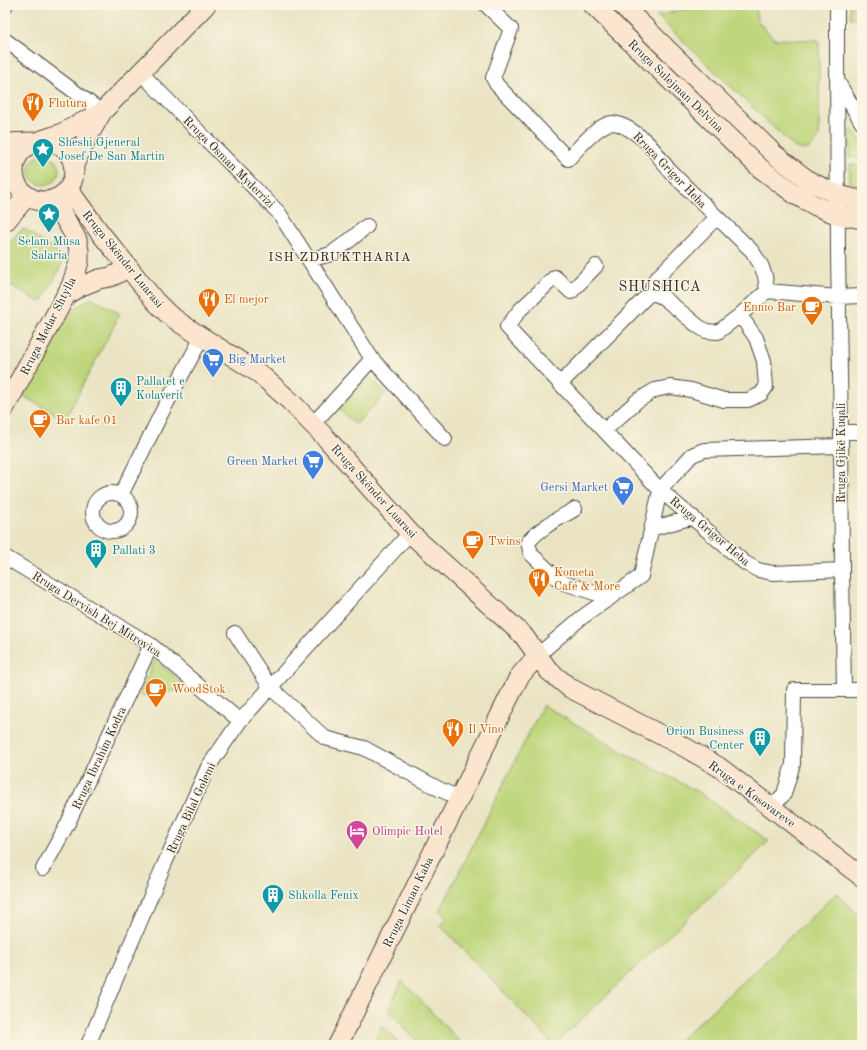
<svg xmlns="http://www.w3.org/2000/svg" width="867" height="1050" font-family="'Old Standard TT',serif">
  <rect width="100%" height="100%" fill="#fcf5e5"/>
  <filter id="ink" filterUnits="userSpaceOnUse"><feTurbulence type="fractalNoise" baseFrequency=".025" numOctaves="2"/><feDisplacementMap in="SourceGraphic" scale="8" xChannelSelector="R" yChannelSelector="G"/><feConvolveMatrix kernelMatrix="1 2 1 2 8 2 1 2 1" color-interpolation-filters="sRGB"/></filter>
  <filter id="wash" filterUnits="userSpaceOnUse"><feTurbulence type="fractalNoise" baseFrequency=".012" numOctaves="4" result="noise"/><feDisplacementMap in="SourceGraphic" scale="16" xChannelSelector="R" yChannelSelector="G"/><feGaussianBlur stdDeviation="0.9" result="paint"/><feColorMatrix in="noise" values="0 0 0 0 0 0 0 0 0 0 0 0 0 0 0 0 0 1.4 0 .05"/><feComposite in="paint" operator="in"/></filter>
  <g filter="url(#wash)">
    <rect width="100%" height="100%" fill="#eae4c4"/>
    <path fill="#bed67b" stroke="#748053" d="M703,5H756L757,20L774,39L819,40V137C813,148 805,153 794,147L657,16Z
      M850,5H862V18H850Z
      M851,129L862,142V159L850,157V131Z
      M29 170a15 15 0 1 1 30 0a15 15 0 1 1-30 0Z
      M850,164L862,166V185L850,182Z
      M25,229L59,254L63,257L61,266L43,300L39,302L5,282V247L21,230Z
      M92,298L120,314L65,419L23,396L56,331L67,317L78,306Z
      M368,376L386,393L355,425L338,408Z
      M155,660L190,689L139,696Z
      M543,705L623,752L698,792L769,841L554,1045L440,925L447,918L440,911Z
      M837,893L862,919V1045H675Z
      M402,981L463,1045H421L388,1010Z
      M382,1025L401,1045H372Z"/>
  </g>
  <g filter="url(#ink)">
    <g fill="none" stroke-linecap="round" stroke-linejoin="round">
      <g stroke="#484742" stroke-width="16">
        <path id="street" d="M486,5L511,29L493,78L497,85L568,159C579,148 598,124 612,123C622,123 634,132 642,138C654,147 661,161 671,172C698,199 725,225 752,251L761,265L765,276L767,291
          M837,5V51L838,255L841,432L842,570L844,690
          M5,6L6,5
          M5,40L102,112
          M140,72L279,213L372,359L445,439
          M838,82L862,123
          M309,260L331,254L350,240L367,226
          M596,266L571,292L555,277L520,310L507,327L660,490L745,563L758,570L773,573L842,570
          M651,292L664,298L698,326L706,331L718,332L740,315L767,291L838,297L862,296
          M561,383L651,292L655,280L717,217
          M313,424L372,359
          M605,430L637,401L655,390L670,387L691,390L724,400H748L761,394L766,387L764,361L756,338L740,315
          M841,432H862
          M93 512a19 19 0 1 1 38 0a19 19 0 1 1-38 0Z
          M121,495L162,412L202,337
          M575,509C558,519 541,527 528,542L531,554L561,582L610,598
          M651,529L693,517
          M5,557L151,645L240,721
          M235,633L270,687L325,738L364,748L439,789L459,798
          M538,655L581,618L641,576L660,490L692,455L704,450L841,446
          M772,807L784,794L793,764L794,690H862
          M43,869L68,823L151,645
          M88,1045L164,865L208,767L240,721L410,533"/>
      </g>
      <g stroke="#484742" stroke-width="21">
        <path id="secondary" d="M593,5L760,168L796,195L816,206L838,215L862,219
          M622,5L775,155L809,181L838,195L855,199L862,200
          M42,140L60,134L102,112
          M14 171a30 30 0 1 1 60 0a30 30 0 1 1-60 0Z
          M5,143L34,142
          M74,165L86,140L102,112L206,5
          M68,189L101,234L116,252L155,301L168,314L183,325L260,374L290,401L327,439L410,533L523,635L549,671L570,688L686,748L719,767L862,877
          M5,222L27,196
          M66,295L79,287L99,279L110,277L117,274L128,267
          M5,407L71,286L79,262V251L77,240L54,199
          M338,1045L519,677L538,655"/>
      </g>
      <use href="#street" stroke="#fff" stroke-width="14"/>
      <use href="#secondary" stroke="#fce5cf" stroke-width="19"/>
    </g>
  </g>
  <defs>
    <g id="restaurant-pin" transform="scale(1.15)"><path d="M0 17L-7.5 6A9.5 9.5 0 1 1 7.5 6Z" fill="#e8710a" stroke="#fcf5e5"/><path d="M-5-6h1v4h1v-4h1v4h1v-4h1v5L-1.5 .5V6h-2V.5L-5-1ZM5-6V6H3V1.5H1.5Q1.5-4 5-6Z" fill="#fff"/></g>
    <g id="sight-pin" transform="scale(1.15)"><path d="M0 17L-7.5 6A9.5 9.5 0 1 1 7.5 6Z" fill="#0f9aa8" stroke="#fcf5e5"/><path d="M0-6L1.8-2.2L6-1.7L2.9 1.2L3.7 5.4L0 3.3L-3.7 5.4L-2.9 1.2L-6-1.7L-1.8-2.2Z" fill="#fff"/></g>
    <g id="cafe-pin" transform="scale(1.15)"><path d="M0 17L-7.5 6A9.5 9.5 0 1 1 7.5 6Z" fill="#e8710a" stroke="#fcf5e5"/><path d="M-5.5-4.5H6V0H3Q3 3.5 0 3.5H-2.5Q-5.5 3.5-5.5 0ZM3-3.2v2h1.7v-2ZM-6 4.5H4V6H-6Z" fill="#fff"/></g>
    <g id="supermarket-pin" transform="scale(1.15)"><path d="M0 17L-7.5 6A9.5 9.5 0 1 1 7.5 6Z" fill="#3f7fe0" stroke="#fcf5e5"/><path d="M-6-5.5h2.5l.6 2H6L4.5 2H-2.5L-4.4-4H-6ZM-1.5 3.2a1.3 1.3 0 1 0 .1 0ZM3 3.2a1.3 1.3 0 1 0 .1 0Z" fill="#fff"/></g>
    <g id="building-pin" transform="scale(1.15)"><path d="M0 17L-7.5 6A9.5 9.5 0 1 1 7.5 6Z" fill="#0f9aa8" stroke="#fcf5e5"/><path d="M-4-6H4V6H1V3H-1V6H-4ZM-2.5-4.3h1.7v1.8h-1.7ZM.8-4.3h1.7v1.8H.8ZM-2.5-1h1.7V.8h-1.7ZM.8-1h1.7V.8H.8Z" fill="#fff"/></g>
    <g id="hotel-pin" transform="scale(1.15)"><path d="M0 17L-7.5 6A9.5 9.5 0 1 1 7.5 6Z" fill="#d1479c" stroke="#fcf5e5"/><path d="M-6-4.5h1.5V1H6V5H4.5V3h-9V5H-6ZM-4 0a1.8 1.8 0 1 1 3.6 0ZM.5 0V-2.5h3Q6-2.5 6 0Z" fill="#fff"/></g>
  </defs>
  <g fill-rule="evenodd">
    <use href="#restaurant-pin" x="33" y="103"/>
    <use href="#sight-pin" x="43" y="149"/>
    <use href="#sight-pin" x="49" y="214"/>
    <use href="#restaurant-pin" x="209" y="299"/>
    <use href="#cafe-pin" x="812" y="307"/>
    <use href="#supermarket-pin" x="213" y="359"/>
    <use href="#building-pin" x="121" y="388"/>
    <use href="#cafe-pin" x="40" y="420"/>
    <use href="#supermarket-pin" x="313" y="461"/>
    <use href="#supermarket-pin" x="623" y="487"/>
    <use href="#cafe-pin" x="473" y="541"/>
    <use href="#building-pin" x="96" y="550"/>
    <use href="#restaurant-pin" x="539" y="579"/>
    <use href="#cafe-pin" x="156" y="689"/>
    <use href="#restaurant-pin" x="453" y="729"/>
    <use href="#building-pin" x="760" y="738"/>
    <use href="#hotel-pin" x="357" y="831"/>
    <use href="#building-pin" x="273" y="895"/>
  </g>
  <g text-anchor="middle" stroke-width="3" stroke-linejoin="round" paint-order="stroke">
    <g font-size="12" fill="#2b2b2b" stroke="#fcf5e5">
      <text transform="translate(676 86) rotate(44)" y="4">Rruga Sulejman Delvina</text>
      <text transform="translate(229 162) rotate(45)" y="4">Rruga Osman Myderrizi</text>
      <text transform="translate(670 170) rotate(46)" y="4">Rruga Grigor Heba</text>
      <text transform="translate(123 259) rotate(51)" y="4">Rruga Skënder Luarasi</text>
      <text transform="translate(48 326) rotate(-63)" y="4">Rruga Medar Shtylla</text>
      <text transform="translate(841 453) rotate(-90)" y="4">Rruga Gjikë Kuqali</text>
      <text transform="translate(374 491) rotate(48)" y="4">Rruga Skënder Luarasi</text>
      <text transform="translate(710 531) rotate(40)" y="4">Rruga Grigor Heba</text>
      <text transform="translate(97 614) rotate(32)" y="4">Rruga Dervish Bej Mitrovica</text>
      <text transform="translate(99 758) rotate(-65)" y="4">Rruga Ibrahim Kodra</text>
      <text transform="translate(752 794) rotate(36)" y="4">Rruga e Kosovareve</text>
      <text transform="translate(191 808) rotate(-65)" y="4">Rruga Bilal Golemi</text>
      <text transform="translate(408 902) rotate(-64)" y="4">Rruga Liman Kaba</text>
    </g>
    <g font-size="12" fill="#c56008" stroke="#fcf5e5" text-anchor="start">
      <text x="48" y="107">Flutura</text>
      <text x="224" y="303">El mejor</text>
      <text x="796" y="311" text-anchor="end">Ennio Bar</text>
      <text x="56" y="424">Bar kafe 01</text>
      <text x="488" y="545">Twins</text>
      <text x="554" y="576">Kometa<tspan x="554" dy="14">Café &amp; More</tspan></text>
      <text x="172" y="693">WoodStok</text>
      <text x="468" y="733">Il Vino</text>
    </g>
    <g font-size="12" fill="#0d838f" stroke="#fcf5e5" text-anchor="start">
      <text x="58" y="146">Sheshi Gjeneral<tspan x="58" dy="14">Josef De San Martin</tspan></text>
      <text x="49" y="245" text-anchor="middle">Selam Musa<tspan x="49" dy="14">Salaria</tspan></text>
      <text x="136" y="385">Pallatet e<tspan x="136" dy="14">Kolaverit</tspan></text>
      <text x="112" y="554">Pallati 3</text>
      <text x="744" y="735" text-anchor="end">Orion Business<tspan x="744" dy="14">Center</tspan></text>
      <text x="288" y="899">Shkolla Fenix</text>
    </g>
    <g font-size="12" fill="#366cbe" stroke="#fcf5e5" text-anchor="end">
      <text x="228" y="363" text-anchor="start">Big Market</text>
      <text x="298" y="465">Green Market</text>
      <text x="608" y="491">Gersi Market</text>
    </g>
    <g font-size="12" fill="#b23c85" stroke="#fcf5e5" text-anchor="start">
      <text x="372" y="835">Olimpic Hotel</text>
    </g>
    <g font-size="13" letter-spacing="1" fill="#2b2b2b" stroke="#fcf5e5">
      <text x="340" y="261">ISH ZDRUKTHARIA</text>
    </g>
    <g font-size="14" letter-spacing="1" fill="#2b2b2b" stroke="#fcf5e5">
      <text x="660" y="291">SHUSHICA</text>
    </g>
  </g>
  <rect width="867" height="1050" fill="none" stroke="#fcf5e5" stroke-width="20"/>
</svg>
